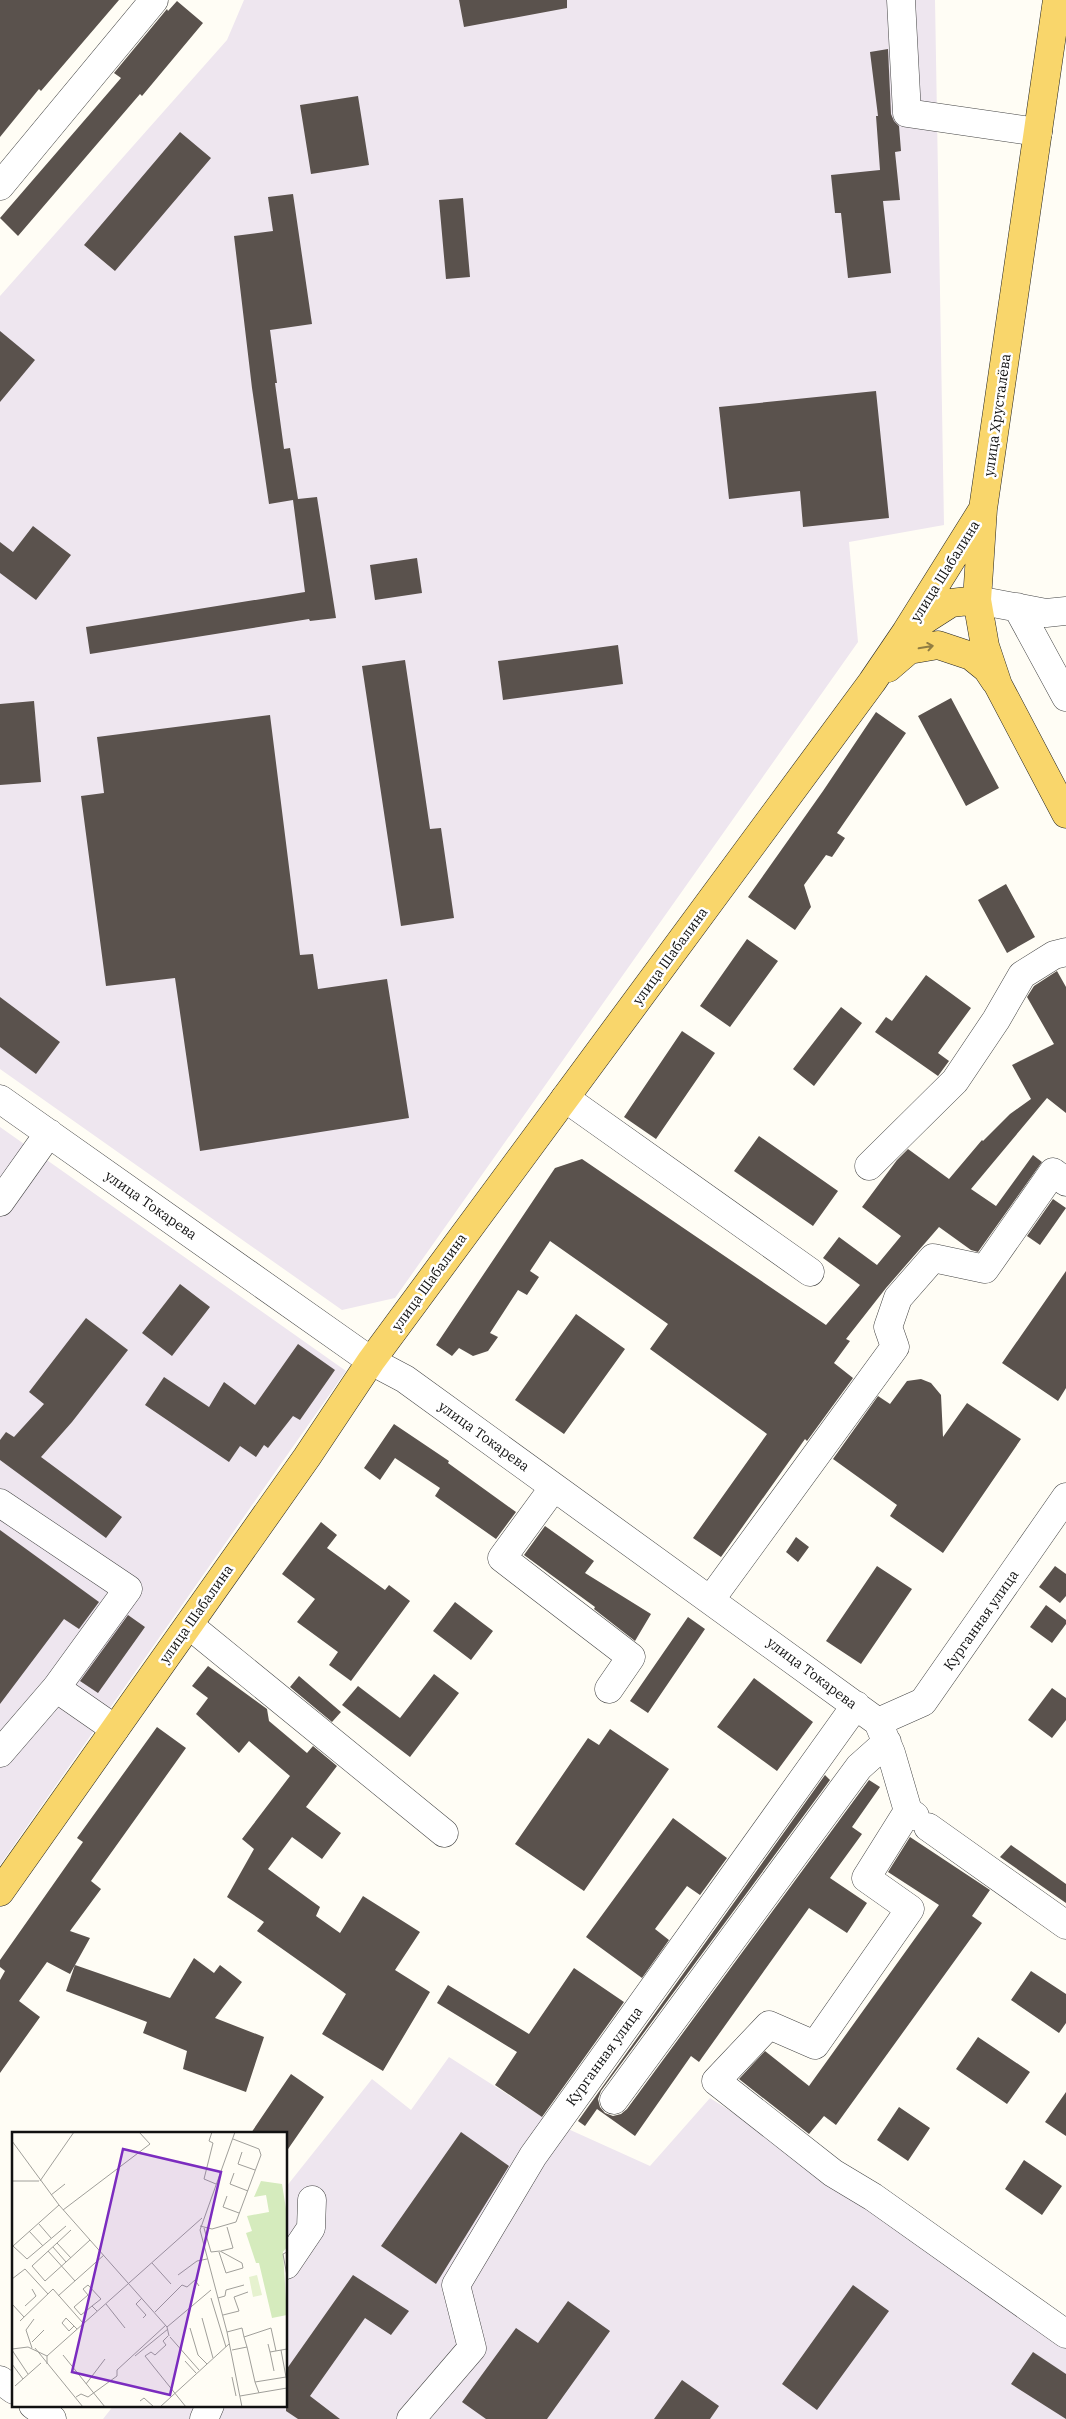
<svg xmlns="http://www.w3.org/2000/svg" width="1066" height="2419" font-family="'IBM Plex Serif',serif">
  <rect width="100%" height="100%" fill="#fffdf5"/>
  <path fill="#eee6ef" d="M244,0H935L944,525L849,542L858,642L395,1298L342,1310L0,1069V296L227,40Z
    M0,1127L346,1371L0,1865Z
    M449,2057L546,2119L650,2166L710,2098L1066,2325V2419H103L114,2405H286V2187L372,2079L411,2110Z"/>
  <path fill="#5a524d" d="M0,0H119L41,91L39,89L0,137Z
    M459,0H567V8L464,27Z
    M177,1L203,23L142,96L140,94L18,236L0,218L121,78L114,73L167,9L168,11Z
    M888,49L891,114L894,121L899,126L901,151L895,152L900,200L883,201L891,273L848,278L841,213H835L831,175L880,170L876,116H878L870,52Z
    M358,96L369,165L311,174L300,105Z
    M180,132L211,158L115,271L84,245Z
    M293,194L312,324L270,330L277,383H275L284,449L290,448L298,499L317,497L336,618L310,621L309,619L90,654L86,627L305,592L293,500L269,504L252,388L234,236L273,231L268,197Z
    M463,198L470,277L446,279L439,200Z
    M0,331L35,360L0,402Z
    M876,391L889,518L803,527L800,491L729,499L719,407Z
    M33,526L71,555L36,600L0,573V542L13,552Z
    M417,558L422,593L375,600L370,565Z
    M618,645L623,684L503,700L498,661Z
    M405,660L430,829L441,828L454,918L401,926L362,666Z
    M951,698L999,788L966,806L918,716Z
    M34,701L41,782L0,785V704Z
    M876,712L906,733L837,833L845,838L832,857L826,855L804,885L811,907L795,930L748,897L823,791Z
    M270,715L300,955L313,954L318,989L387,979L409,1118L200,1151L175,978L106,986L81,796L104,793L97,737Z
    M1006,884L1035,937L1007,953L978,900Z
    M747,939L778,961L730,1027L700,1006Z
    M1057,971L1066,987V1113L1047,1098L971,1189L996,1206L1033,1155L1042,1162L978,1252L971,1250L939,1227L886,1288L846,1339L850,1341L834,1363L853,1378L807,1441L805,1439L721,1557L693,1538L767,1434L650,1349L668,1324L550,1241L530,1271L539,1277L527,1295L518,1290L490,1333L498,1337L488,1351L473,1356L459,1348L452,1356L436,1345L555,1168L582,1159L826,1325L860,1285L823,1258L839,1237L877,1265L901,1236L862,1207L897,1160L908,1149L949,1179L982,1140L983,1141L1010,1114L1031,1099L1012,1065L1054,1044L1027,997L1034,986Z
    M926,975L971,1008L938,1053L949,1061L938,1076L875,1032L886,1017L892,1021Z
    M0,997L60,1042L36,1074L0,1047Z
    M841,1007L862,1023L814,1086L793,1069Z
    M682,1031L715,1053L656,1139L624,1117Z
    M759,1136L838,1191L813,1226L734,1171Z
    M1053,1199L1066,1208L1040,1245L1027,1236Z
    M1066,1271V1388L1058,1401L1002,1363Z
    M180,1284L210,1307L172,1356L142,1333Z
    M576,1314L625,1349L564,1434L515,1400Z
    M86,1318L128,1350L72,1422L41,1457L122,1517L106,1538L0,1460V1440L6,1432L14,1437L44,1404L29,1392Z
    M298,1344L335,1370L300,1420L293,1416L268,1448L264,1445L256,1457L240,1446L229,1462L145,1405L164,1377L209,1407L224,1382L255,1405Z
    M921,1379L931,1383L941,1395L943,1437L967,1403L1021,1439L943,1553L890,1516L897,1505L833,1459L878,1396L890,1404L907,1381Z
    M394,1424L449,1461L448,1463L516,1512L496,1539L435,1496L440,1488L395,1458L380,1480L364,1468Z
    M321,1522L337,1535L327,1548L385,1590L389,1585L410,1601L351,1681L329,1665L338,1652L297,1622L315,1599L282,1574Z
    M545,1526L594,1561L585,1573L651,1614L635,1641L594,1609L595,1607L524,1555Z
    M0,1530L99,1602L79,1629L64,1619L0,1704Z
    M796,1537L809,1547L798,1562L786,1552Z
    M877,1566L912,1589L861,1664L826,1641Z
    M1055,1566L1066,1574V1596L1060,1603L1039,1587Z
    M455,1602L493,1631L471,1660L433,1631Z
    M1046,1605L1066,1620V1624L1052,1643L1030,1627Z
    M128,1615L145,1627L98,1693L80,1681Z
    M688,1617L705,1629L648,1713L630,1701Z
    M208,1666L267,1709L269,1721L307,1753L313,1746L337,1766L306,1807L341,1833L322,1859L292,1837L268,1869L320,1907L316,1916L340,1933L363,1896L420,1932L395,1970L430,1992L383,2071L322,2034L346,1994L257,1931L264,1922L227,1897L254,1849L242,1839L290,1776L249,1741L239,1753L196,1714L208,1698L192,1686Z
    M434,1674L459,1693L410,1757L342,1705L358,1686L400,1718Z
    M299,1676L341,1712L332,1722L290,1687Z
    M754,1678L813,1722L777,1771L717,1727Z
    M1052,1688L1066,1698V1720L1052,1738L1028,1720Z
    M157,1727L186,1748L91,1881L101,1889L70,1931L90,1938L70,1974L47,1962L19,2001L40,2017L0,2073V1980L5,1971L0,1967V1960L83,1842L77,1838Z
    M610,1729L669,1769L584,1891L515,1844L588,1738L599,1745Z
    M825,1775L830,1780L601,2091L598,2099L600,2107L605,2113L613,2116L621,2114L627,2109L869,1780L880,1787L852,1827L862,1834L830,1878L867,1903L847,1933L809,1908L699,2062L691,2056L635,2136L597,2109L585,2126L578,2121Z
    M673,1818L727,1858L700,1895L687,1886L655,1929L669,1940L642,1978L586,1937Z
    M910,1837L990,1890L972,1916L982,1923L836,2125L824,2116L809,2134L739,2079L765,2051L809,2086L939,1905L888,1872Z
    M1011,1845L1066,1884V1903L1000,1857Z
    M194,1958L214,1973L220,1965L242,1982L215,2018L264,2037L246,2092L183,2069L187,2051L143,2033L147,2022L66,1991L75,1965L170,1998Z
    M574,1968L624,2002L542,2117L495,2085L517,2052L437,2003L448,1985L529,2034Z
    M1031,1971L1066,1994V2023L1059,2033L1011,2000Z
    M978,2037L1030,2072L1007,2104L956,2069Z
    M291,2074L324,2097L286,2152V2133H251Z
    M1066,2092V2136L1045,2122Z
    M899,2107L930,2128L908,2161L877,2140Z
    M461,2132L509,2166L436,2284L381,2246Z
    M1024,2160L1062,2186L1042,2215L1005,2189Z
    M353,2275L409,2311L391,2335L365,2318L310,2396L340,2419H298L286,2411V2370Z
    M853,2285L889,2311L817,2410L782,2384Z
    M568,2301L610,2331L547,2419H486L462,2402L516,2328L538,2343Z
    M1033,2352L1066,2374V2419L1011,2384Z
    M682,2380L719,2406L710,2419H654Z"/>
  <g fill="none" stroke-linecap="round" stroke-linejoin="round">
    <g stroke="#444" stroke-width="29">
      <path id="minor" d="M901,0L907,113L1038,132
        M0,186L154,0
        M977,600L1046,613L1066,611
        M1017,607L1066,697
        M565,1098L810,1272
        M0,1099L371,1361L405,1379L878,1722L891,1753L908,1811L915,1816
        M869,1166L955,1081L996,1020L1022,975L1054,955L1066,952
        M0,1202L49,1133
        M554,1487L502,1558L631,1657L609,1689
        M0,1503L128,1589L56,1688L0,1753
        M711,1599L895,1347L888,1327L898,1298L933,1258L985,1269L1053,1172L1066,1182
        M189,1625L444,1833
        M56,1688L115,1729
        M878,1722L923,1702L1066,1497
        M908,1811L866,1878L910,1909L815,2045L769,2025L716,2081L833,2173L873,2197L1066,2334
        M928,1827L1066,1925
        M614,2100L859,1767L887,1742
        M286,2265L311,2228L312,2200
        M0,2380L14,2390
        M33,2405L52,2419
        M204,2419L210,2405
        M411,2419L472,2348L456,2285L533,2156L856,1705"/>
    </g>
    <g stroke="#222" stroke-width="29">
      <path id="major" d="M1057,0L983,509L977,600L985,646L998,685L1066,814
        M915,626L951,603L977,600
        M888,668L909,650L938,645L971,656L987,669L995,681
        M0,1892L307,1457L371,1361L872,682L906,632L983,509"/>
    </g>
    <use href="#minor" stroke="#fff" stroke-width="28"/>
    <use href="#major" stroke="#f9d66b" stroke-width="28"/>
  </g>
  <defs><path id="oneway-shaft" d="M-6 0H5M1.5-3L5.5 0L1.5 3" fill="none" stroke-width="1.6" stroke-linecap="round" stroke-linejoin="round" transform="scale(1.25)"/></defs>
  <use stroke="#917d42" href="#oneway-shaft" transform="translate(926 647) rotate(-10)"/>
  <g text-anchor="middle" stroke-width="5" stroke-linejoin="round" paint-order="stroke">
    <g font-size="14" fill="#111" stroke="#fff">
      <text transform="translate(997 415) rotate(-82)" y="5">улица Хрусталёва</text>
      <text transform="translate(945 571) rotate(-58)" y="5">улица Шабалина</text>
      <text transform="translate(670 956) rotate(-54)" y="5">улица Шабалина</text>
      <text transform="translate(151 1205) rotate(35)" y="5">улица Токарева</text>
      <text transform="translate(429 1282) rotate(-54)" y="5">улица Шабалина</text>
      <text transform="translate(484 1436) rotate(36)" y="5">улица Токарева</text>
      <text transform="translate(196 1614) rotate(-55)" y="5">улица Шабалина</text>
      <text transform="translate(981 1620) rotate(-55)" y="5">Курганная улица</text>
      <text transform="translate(812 1673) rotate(37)" y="5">улица Токарева</text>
      <text transform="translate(604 2056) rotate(-54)" y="5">Курганная улица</text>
    </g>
  </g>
  <g transform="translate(12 2132)">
    <rect width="275" height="275" fill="#fffdf5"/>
    <path d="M249,49L270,52L275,83V115L271,120L275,183L260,186L247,131H244L234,101L240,99L235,84L257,80L254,63L242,65Z" fill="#d5ebbd"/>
    <path d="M245,143L250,163L241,165L237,145Z" fill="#e6f2cf"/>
    <path fill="none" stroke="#a09f9a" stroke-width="1" d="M200,0L197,9L201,11L192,47L204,52M223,0L188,98L215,200L230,275M0,9L47,73L155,195L157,204M230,20L226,32L243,38M222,41L218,52L236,59M0,49H27M28,49L62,0M39,63L53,52M215,64L211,75L227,81M47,73L1,114L15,127L54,94M51,78L138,12L127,0M27,92L39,106M188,94L200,97L224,90L249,23L247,17L221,7M192,96L199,120L208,119L230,131L231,136L214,141L207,120M17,99L31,114M45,111L59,98M41,115L54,130L78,108M36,119L63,149M209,119L221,116L215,95M275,120L271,122L275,144M54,130L33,149L20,134L45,111L59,126M140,131L159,152M166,143L185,129L195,127M0,147L13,137L36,162M46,164L92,123M130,166L124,172L134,183L131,186M199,166L214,215M206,166L213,164L214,158L232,153M0,172L12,185M94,172L113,196M13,174L24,164L20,157M80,174L69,183L62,175L76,163L71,157L76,153L89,167L80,174L85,179M143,180L170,153L175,155L183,148L187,154M211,183L227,179L222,165L236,160M190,186L201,226M8,189L41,157L71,191M62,194L57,199L50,191L54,186L65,197M155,195L199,158M178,196L186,223L195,232M215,200L230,196L232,205M156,204L151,209L154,213L143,223L139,220L133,224L174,275M158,205L187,238M20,210L32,198M256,212L258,220L275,217M235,215L232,205L259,196L264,219M20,216L14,198L22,187M23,216L71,275M0,217L16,215L35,224M0,218L16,242M220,218L235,215L243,250M269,218L274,245M258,220L262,239M51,223L93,275M123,224L156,197M173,229L184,241M0,232L11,247M35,232V224L190,86M220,245L224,264M74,252L93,227M3,254L29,231M247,261L243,250L274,245L275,249M228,264L275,256M64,265L69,262L76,265L105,244V238L154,193M128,269L132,266L142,275M148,275L217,212"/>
    <path fill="#7b2cbf" fill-opacity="0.15" stroke="#7b2cbf" stroke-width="2.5" d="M111,17L209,40L158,263L60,240Z"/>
    <rect width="275" height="275" fill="none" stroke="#111" stroke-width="2.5"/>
  </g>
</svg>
